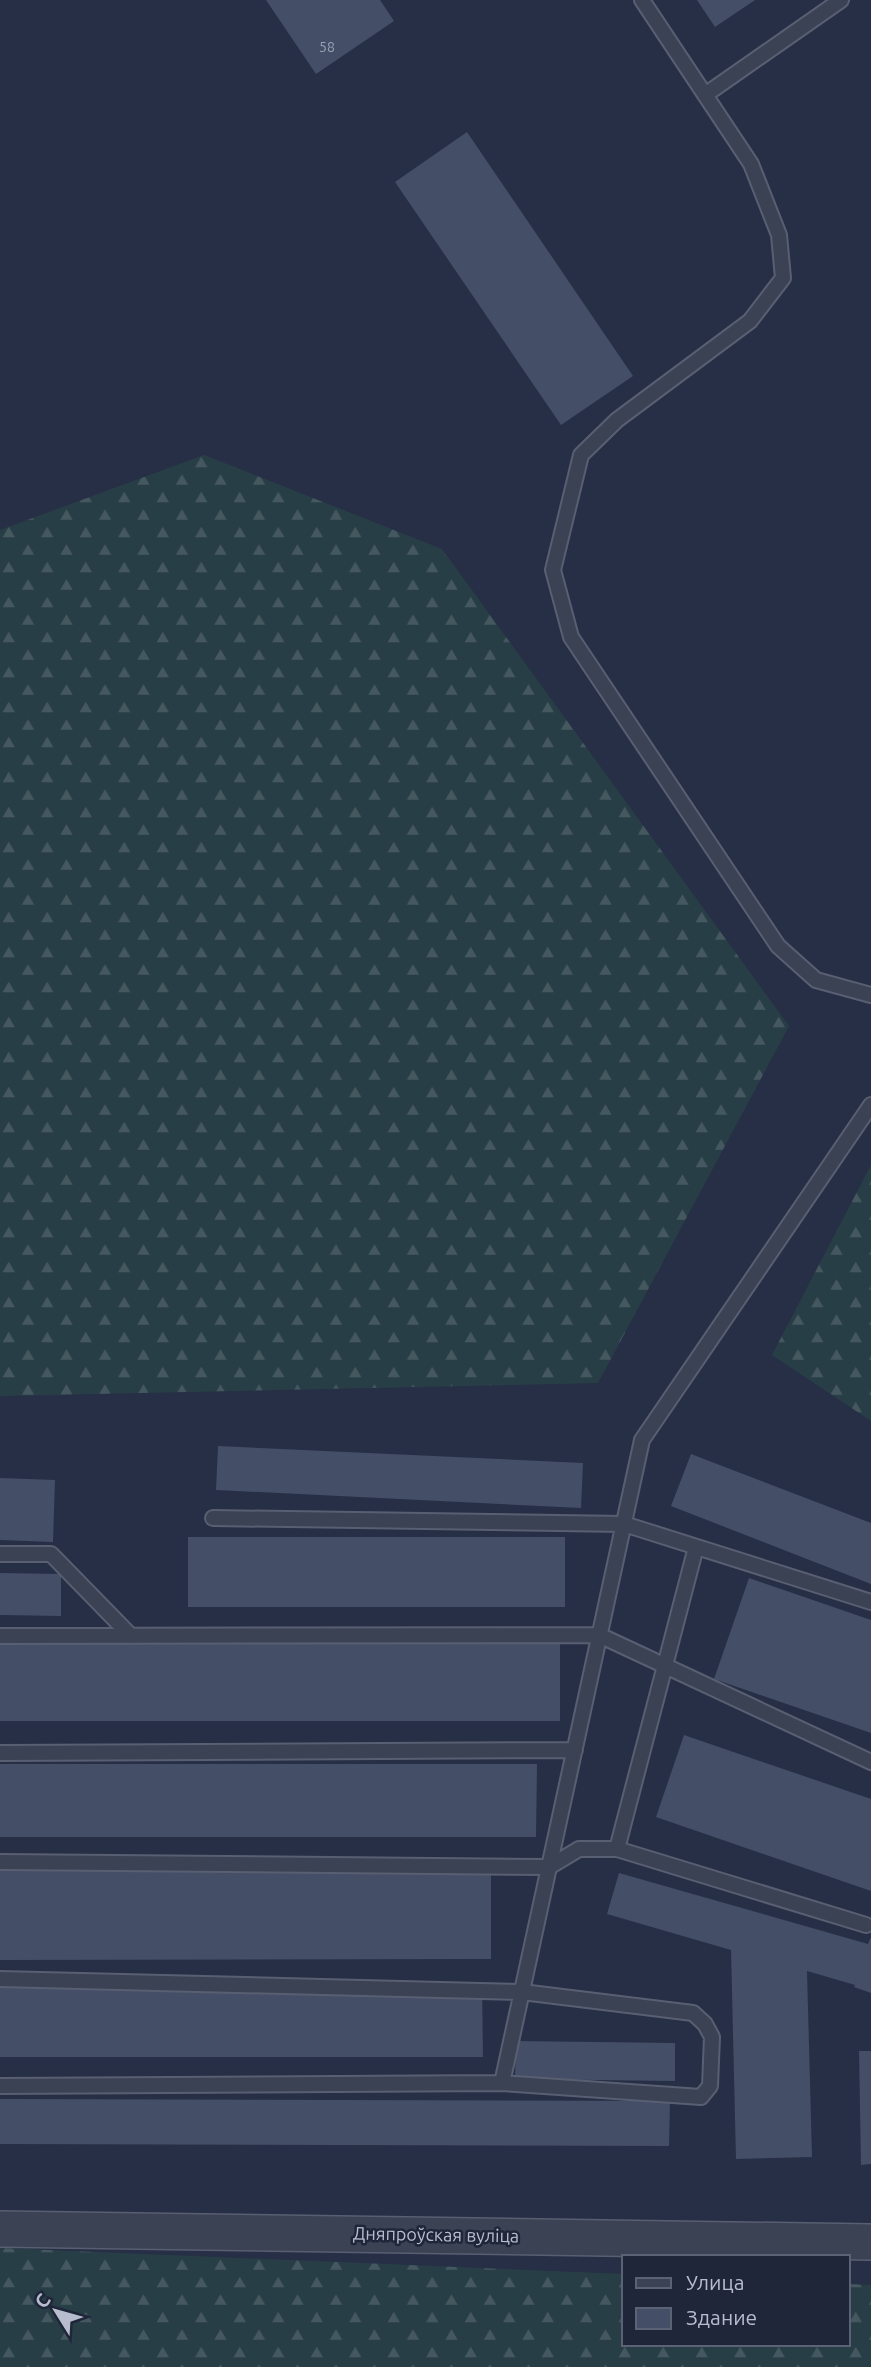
<svg xmlns="http://www.w3.org/2000/svg" width="871" height="2367" font-family="Ubuntu,sans-serif">
  <defs>
    <pattern id="forest-firs" width="22" height="20" patternUnits="userSpaceOnUse" patternTransform="scale(1.75)"><rect width="22" height="20" fill="#283e46"/><path d="M5 1l3.5 6h-7zM16 11l3.5 6h-7z" fill="#455860"/></pattern>
  </defs>
  <rect width="100%" height="100%" fill="#262f45"/>
  <path fill="url(#forest-firs)" d="M204,455L442,549L789,1026L598,1383L0,1396V530Z
    M871,1165V1421L772,1355Z
    M0,2248L624,2274V2344H848V2284L871,2285V2367H0Z"/>
  <path fill="#454e67" d="M266,0H380L394,21L316,74Z
    M697,0H755L715,27Z
    M467,132L633,376L561,425L395,182Z
    M218,1446L583,1463L581,1508L216,1490Z
    M691,1454L871,1523V1584L671,1506Z
    M0,1478L55,1480L53,1542L0,1540Z
    M188,1537H565V1607H188Z
    M0,1573L61,1574V1616L0,1615Z
    M749,1578L871,1620V1733L714,1679Z
    M560,1642V1721H0V1643Z
    M684,1735L871,1799V1891L656,1817Z
    M0,1764H537L536,1837H0Z
    M0,1868H491V1959L0,1960Z
    M619,1873L868,1944L871,1937V1993L854,1987L855,1985L807,1971L812,2157L736,2159L731,1950L607,1914Z
    M0,1983H482L483,2057H0Z
    M516,2041L675,2043V2081L515,2079Z
    M859,2051H871V2164L861,2165Z
    M0,2099L670,2101L669,2146L0,2144Z"/>
  <g fill="none" stroke-linecap="round" stroke-linejoin="round">
    <g stroke="#595f72" stroke-width="18">
      <path id="service" d="M642,0L751,164L779,235L783,278L750,321L617,420L581,455L553,570L571,637L778,946L816,980L871,995
        M705,95L841,0
        M213,1518L624,1524L871,1602
        M0,1554H51L131,1636
        M0,1636L599,1635L871,1762
        M0,1753L575,1750
        M617,1849L696,1547
        M0,1862L549,1867L579,1849H617L866,1925
        M0,1979L522,1992L693,2013L705,2024L712,2037L710,2086L701,2097L502,2083L0,2086
        M502,2083L642,1440L871,1105"/>
    </g>
    <g stroke="#595f72" stroke-width="38">
      <path id="tertiary" d="M0,2229L871,2242"/>
    </g>
    <use href="#service" stroke="#3b4254" stroke-width="14"/>
    <use href="#tertiary" stroke="#3b4254" stroke-width="35"/>
  </g>
  <g text-anchor="middle" stroke-width="5" stroke-linejoin="round" paint-order="stroke">
    <g font-size="14" fill="#9ba1b4">
      <text x="327" y="52">58</text>
    </g>
    <g font-size="18" fill="#b8bdce" stroke="#1f263a">
      <text transform="translate(436 2235) rotate(1)" y="6">Дняпроўская вуліца</text>
    </g>
  </g>
  <rect x="622" y="2255" width="228" height="91" fill="#1f263a" stroke="#5c6275" stroke-width="2"/>
  <rect x="636" y="2278" width="35" height="10" fill="#3b4254" stroke="#5c6275" stroke-width="2"/>
  <text x="686" y="2290" font-size="21" fill="#b8bdce">Улица</text>
  <rect x="636" y="2308" width="35" height="21" fill="#454e67" stroke="#5c6275" stroke-width="2"/>
  <text x="686" y="2325" font-size="21" fill="#b8bdce">Здание</text>
  <g transform="translate(56 2311) rotate(307)" stroke="#1f263a" stroke-width="5" paint-order="stroke">
  <path d="M0-5L12 26L0 18L-12 26Z" fill="#b8bdce"/>
  <text y="-10" font-size="19" font-weight="bold" text-anchor="middle" fill="#b8bdce">С</text>
  </g>
</svg>
